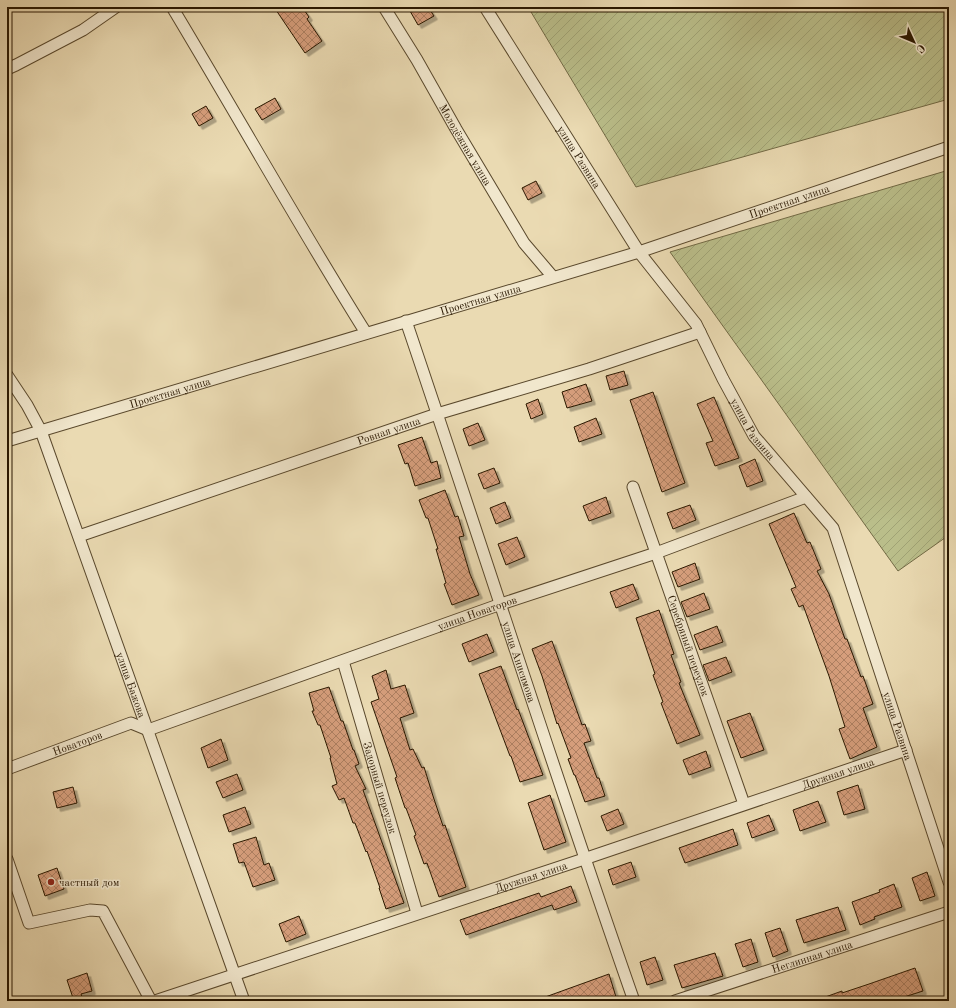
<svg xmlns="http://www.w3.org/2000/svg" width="956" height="1008" font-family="'Old Standard TT',serif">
  <defs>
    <pattern id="garden-furrows" width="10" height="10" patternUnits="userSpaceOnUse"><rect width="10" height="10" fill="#babe8a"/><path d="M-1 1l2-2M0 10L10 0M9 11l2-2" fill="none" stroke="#a0a375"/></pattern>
    <pattern id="building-cross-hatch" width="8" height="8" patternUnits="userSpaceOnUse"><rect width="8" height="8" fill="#d69e7b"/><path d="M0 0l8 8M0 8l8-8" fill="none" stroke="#ae8062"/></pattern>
    <filter id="shadow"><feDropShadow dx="3.5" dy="3.5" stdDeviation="0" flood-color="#0004"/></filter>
  </defs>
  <rect width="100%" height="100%" fill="#eadab2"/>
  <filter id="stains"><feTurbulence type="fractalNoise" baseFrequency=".005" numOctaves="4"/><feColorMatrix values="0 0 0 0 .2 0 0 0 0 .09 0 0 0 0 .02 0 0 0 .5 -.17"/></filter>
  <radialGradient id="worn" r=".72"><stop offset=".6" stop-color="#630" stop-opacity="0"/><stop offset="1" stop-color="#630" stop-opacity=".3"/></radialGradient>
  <path fill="url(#garden-furrows)" stroke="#726a45" d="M528,7H949V99L636,187Z
    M949,170V535L898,571L670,252Z"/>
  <path fill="url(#building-cross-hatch)" stroke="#291700" filter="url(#shadow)" d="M280,7H302L309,17L307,19L322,41L305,53L276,10Z
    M416,7H428L434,16L418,25L410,11Z
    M275,98L281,109L262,120L255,109Z
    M206,106L213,118L199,126L192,114Z
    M536,181L542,193L528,200L522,188Z
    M624,371L628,385L610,390L606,376Z
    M586,384L592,401L567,408L562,392Z
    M653,392L685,483L662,492L630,400Z
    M714,397L739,458L715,466L706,443L713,441L697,404Z
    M538,399L543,414L531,419L526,404Z
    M596,418L602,434L579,442L574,427Z
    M478,423L485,440L469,446L463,429Z
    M422,437L431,463L437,461L441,478L415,486L408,463L405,464L398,445Z
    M755,459L763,481L747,487L739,466Z
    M494,468L500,483L484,489L478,474Z
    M445,490L455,517L458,516L464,536L459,537L470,574L479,595L452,605L444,584L446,583L436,549H438L428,518H426L419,500Z
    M606,497L611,513L589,521L583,506Z
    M505,502L511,518L496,524L490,508Z
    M690,505L696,520L673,529L667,513Z
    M794,513L807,543L810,542L821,569L817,571L829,594L845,639H847L861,677L863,676L873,704L863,708L877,747L850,759L839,729L845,727L829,676L803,605L799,607L791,589L796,587L769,524Z
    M517,537L525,557L506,565L498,544Z
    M695,563L700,579L678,587L672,572Z
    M633,584L639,599L616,608L610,592Z
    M704,593L710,609L687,617L681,602Z
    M659,610L674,654L671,655L681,682L679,683L700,735L677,744L661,703L663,702L653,675L655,674L636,618Z
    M717,626L723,642L700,650L694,635Z
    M487,634L494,652L469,662L462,644Z
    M552,641L582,725L585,724L591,741L584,743L597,778H599L605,796L585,802L575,775H574L568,759L571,758L558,723L557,724L542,676L532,649Z
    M726,657L732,672L709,681L703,665Z
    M501,666L517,710L518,709L543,775L520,782L511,756H510L479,674Z
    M386,670L391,689L405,685L414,713L400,718L410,750L413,749L422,768L424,767L433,796L443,826L445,825L466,887L439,897L427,863L424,864L414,836L416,835L406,808H405L395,778L397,777L371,702L379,699L372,676Z
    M329,687L341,721H343L353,750H354L359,764L355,766L366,789L363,790L404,903L386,909L379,888H380L367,851L366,852L355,823H353L344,798L339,800L332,786L337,784L330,758H331L320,725H318L312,711H314L309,693Z
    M750,713L764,750L741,758L727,721Z
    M221,739L228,760L208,768L201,748Z
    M706,751L711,767L689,775L683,760Z
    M237,774L243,790L223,798L216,782Z
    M858,785L865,809L844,815L837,792Z
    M73,787L77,803L57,808L53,792Z
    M550,795L566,842L544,850L528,803Z
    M818,801L826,822L800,831L793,810Z
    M245,807L251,824L229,832L223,815Z
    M618,809L624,824L607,831L601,816Z
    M769,815L775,830L752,838L747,823Z
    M733,829L738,845L685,863L679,848Z
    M256,837L264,865L269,863L275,880L253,887L244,862L239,863L233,844Z
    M631,862L636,877L613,885L608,870Z
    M57,868L64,889L45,896L38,875Z
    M927,872L935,896L920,901L912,878Z
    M894,884L902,907L874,917L875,919L860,925L852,902L880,892L879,890Z
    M571,886L577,902L554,910L552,905L466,935L460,920L539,893L541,897Z
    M838,907L846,930L804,943L796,920Z
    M299,916L306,934L286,942L279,924Z
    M780,928L788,951L773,957L765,933Z
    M751,939L758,962L743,967L735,944Z
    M715,953L723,976L682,988L674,965Z
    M655,957L663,980L647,985L640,962Z
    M915,968L923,991L901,998V999L896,1001H817V1000L842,991V993L869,984Z
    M87,973L92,991L81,994L83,1000L74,1001L67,980Z
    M609,974L616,997L605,1001H537V1000Z"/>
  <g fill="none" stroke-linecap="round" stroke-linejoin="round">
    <g stroke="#59482c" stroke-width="13">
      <g id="minor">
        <path d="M172,7C237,115 299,226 366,333"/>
        <path id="s1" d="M384,7L417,60L456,129L524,243L553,277"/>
        <path id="s2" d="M485,7L639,252L696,324L723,379L754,436L833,528L949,882"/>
        <path d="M7,69L16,65L83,30L116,7"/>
        <path id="s3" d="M406,321C483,548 555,776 634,1001"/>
        <path id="s4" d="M7,375L27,405L41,431L244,1001"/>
        <path id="s5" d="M7,441L639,252L949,147"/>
        <path id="s6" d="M633,487L744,804"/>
        <path id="s7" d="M79,536L437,414L589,369L700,332"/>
        <path id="s8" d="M343,661L417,913"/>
        <path id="s9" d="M7,769L131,723L148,730L501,604L656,553L806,497"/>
        <path d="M7,859L29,923L90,910L103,911L151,1001"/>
        <path id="s10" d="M155,1001L584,859L906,750"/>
        <path id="s11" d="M675,1001L949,912"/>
      </g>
    </g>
    <use href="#minor" stroke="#f1e7cd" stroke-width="11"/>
  </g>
  <circle fill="#8f2418" stroke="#f1e7cd" stroke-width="1.5" cx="51" cy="882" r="4"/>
  <g text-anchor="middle" stroke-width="3" stroke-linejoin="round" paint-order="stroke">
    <g font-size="11" fill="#291700" stroke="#f1e7cd">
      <text dy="4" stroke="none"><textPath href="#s1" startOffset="160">Молодёжная улица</textPath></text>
      <text dy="4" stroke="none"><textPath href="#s2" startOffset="177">улица Развина</textPath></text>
      <text dy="4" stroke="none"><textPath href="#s5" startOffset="818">Проектная улица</textPath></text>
      <text dy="4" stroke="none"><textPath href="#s5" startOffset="494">Проектная улица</textPath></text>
      <text dy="4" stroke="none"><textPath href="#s5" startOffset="170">Проектная улица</textPath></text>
      <text dy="4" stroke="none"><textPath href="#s2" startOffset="501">улица Развина</textPath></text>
      <text dy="4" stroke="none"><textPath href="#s7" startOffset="327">Ровная улица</textPath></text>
      <text dy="4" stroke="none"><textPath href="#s9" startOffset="500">улица Новаторов</textPath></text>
      <text dy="4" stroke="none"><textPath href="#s6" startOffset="168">Серебряный переулок</textPath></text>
      <text dy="4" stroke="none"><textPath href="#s3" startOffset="359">улица Анисимова</textPath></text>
      <text dy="4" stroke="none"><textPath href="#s4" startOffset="335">улица Бажова</textPath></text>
      <text dy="4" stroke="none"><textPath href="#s2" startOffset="837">улица Развина</textPath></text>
      <text dy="4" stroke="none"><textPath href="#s9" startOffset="75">Новаторов</textPath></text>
      <text dy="4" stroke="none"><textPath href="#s10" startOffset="720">Дружная улица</textPath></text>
      <text dy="4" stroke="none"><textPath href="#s8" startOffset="132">Задорный переулок</textPath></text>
      <text dy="4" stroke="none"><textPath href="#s10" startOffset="396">Дружная улица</textPath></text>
      <text dy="4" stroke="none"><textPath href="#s11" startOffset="144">Неглинная улица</textPath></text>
    </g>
    <g font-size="11" fill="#291700" stroke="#f1e7cd" text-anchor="start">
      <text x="59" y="886">частный дом</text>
    </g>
  </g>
  <rect width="956" height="1008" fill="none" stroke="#eadab2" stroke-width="24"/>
  <rect x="8" y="8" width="940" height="992" fill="none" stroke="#291700" stroke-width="2"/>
  <rect x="12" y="12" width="932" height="984" fill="none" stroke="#291700"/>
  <g transform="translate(914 42) rotate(134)" stroke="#f1e7cd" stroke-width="3" paint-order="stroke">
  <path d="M0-3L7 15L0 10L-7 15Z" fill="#291700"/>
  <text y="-6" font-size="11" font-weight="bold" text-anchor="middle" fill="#291700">С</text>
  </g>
  <rect width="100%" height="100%" filter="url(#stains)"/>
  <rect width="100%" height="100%" fill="url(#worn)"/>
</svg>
